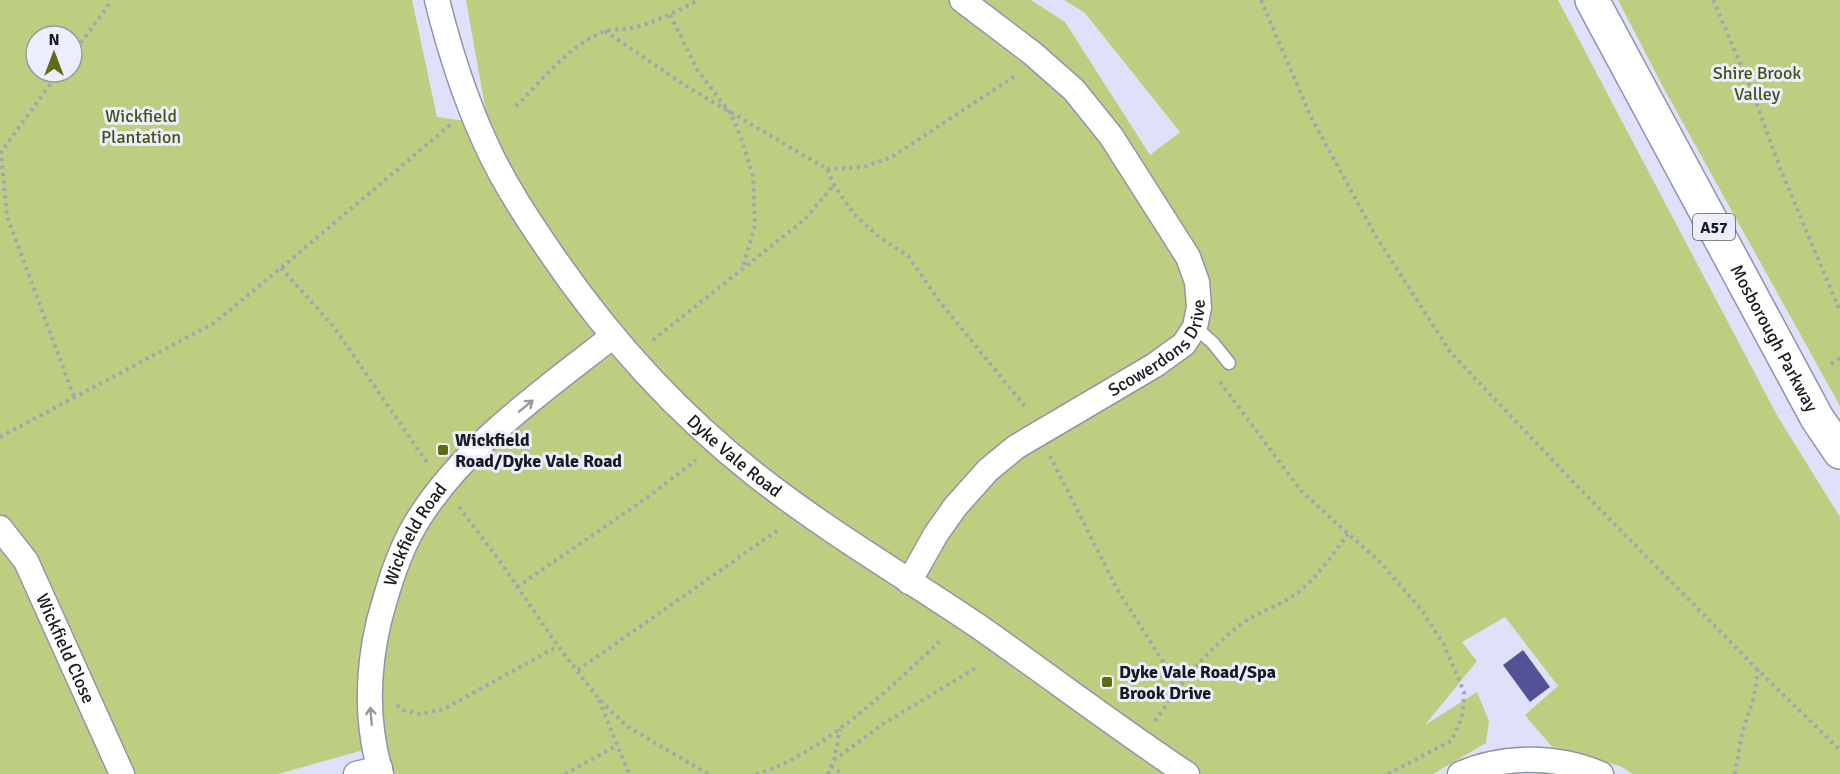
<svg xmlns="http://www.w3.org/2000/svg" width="1840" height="774" font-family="Signika,sans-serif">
  <rect width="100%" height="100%" fill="#dfe0f9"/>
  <path fill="#bece81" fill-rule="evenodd" d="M0,0H412L437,117L488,124L466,0H1031L1065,22L1150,155L1180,132L1085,13L1064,0H1558L1778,417L1840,517V774H1633L1620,766L1552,747L1525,715L1558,686L1505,617L1462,642L1477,661L1425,725L1477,692L1489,721L1486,743L1433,774H395L385,744L278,774H0ZM36,36H72V72H36Z
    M1618,0H1840V406L1663,87Z"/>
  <path fill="#545297" d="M1523,650L1550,687L1530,702L1503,665Z"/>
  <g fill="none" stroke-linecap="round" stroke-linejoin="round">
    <g stroke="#9293aa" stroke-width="15">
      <path id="lane" d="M1195,327L1213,343L1229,363"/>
    </g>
    <g stroke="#9293aa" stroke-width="27">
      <g id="street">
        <path id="s1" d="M437,0C449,48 464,96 485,142C501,178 522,211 544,243C602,330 674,411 757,476C827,531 904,576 978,626C1048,675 1116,727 1187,774"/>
        <path id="s2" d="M0,528L26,561L122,774"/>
        <path id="s3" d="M909,582L936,534L955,507L988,470L1016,447L1155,365L1184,344L1195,327L1199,307L1197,282L1188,257L1111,136L1074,90L1032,53L962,0"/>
        <path d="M356,774L380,768"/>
        <path id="s4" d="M381,774C366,724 367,672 379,621C388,588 398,553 416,523C462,447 543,391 613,336"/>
        <path d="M1460,774C1504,755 1556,755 1601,774"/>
      </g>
    </g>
    <g stroke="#9293aa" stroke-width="36">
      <g id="highway">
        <path id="s5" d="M1592,0L1817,418L1840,452"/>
      </g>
    </g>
    <path stroke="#a3a3b7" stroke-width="4" stroke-dasharray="3 4.5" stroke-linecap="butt" d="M1261,0L1310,115L1375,235L1451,353L1580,489L1758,670L1840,750
      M1713,0L1750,86L1780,168L1840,311
      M670,15L698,71L731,114L741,138L753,176L755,225L743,267
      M605,31L686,86L827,169L834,185L854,214L879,237L908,256L940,302L1027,409
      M72,55L112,0
      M59,72L1,152L7,216L74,397
      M516,106C542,81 569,45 603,32C615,28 628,30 640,26C660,20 679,10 699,0
      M827,169L863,167L892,157L1018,74
      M281,268L334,327L428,464
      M653,340L804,220L834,185
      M1831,364L1840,358
      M1220,382L1302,492L1382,564L1423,612L1444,645L1464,692L1463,712L1459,725L1451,741L1388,774
      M0,437L214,323L281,268L450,125
      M1050,456L1116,587L1165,665
      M459,507L499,560L558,646L598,698L628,727L708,774
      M517,587L648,497L696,460
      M578,670L781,528
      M599,700L629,774
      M397,705L403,710L421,714L444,709L558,646
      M1155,721C1181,683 1203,654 1240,625C1256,613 1276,607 1293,596C1316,580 1331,556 1348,534
      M834,760L883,724L979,666
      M831,766L842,774
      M565,774L618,745
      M756,774C819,757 894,685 941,640
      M828,774L834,760L840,729
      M1735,774L1742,733L1754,697L1758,670"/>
    <use href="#lane" stroke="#fff" stroke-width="12"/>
    <use href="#street" stroke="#fff" stroke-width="24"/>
    <use href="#highway" stroke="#fff" stroke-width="33"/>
  </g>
  <defs><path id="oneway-shaft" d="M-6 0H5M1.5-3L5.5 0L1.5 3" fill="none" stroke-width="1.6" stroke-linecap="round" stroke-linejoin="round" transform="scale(1.5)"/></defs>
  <g stroke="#98989b">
    <use href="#oneway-shaft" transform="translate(526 406) rotate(-39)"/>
    <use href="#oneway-shaft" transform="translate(371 716) rotate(-95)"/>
  </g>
  <g fill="#5f6c15" stroke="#edeefd" stroke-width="2">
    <rect x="437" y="444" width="12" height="12" rx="3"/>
    <rect x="1101" y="676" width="12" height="12" rx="3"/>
  </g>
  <g text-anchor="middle" stroke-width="6" stroke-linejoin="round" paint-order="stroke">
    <rect fill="#edeefd" stroke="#595963" stroke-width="1.5" x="1693" y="214" width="42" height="26" rx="4.5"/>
    <g font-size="16" font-weight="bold" fill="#191921">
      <text x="1714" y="233">A57</text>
    </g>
    <g font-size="18" fill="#485115" stroke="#edeefd">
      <text x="1757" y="79">Shire Brook<tspan x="1757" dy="21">Valley</tspan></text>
      <text x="141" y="122">Wickfield<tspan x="141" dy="21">Plantation</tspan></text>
    </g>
    <g font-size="18" fill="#191921" stroke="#edeefd">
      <text dy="6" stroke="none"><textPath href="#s5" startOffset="384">Mosborough Parkway</textPath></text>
      <text dy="6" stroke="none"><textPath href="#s3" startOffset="351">Scowerdons Drive</textPath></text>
      <text dy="6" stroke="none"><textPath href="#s1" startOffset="554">Dyke Vale Road</textPath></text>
      <text dy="6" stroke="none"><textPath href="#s4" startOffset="249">Wickfield Road</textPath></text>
      <text dy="6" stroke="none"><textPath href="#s2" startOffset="138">Wickfield Close</textPath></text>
    </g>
    <g font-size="18" font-weight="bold" fill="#191921" stroke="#edeefd" text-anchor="start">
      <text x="455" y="446">Wickfield<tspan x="455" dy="21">Road/Dyke Vale Road</tspan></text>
      <text x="1119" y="678">Dyke Vale Road/Spa<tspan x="1119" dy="21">Brook Drive</tspan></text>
    </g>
  </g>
  <g transform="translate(54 54)"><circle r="28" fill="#edeefd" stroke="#9899a5" stroke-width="1.5"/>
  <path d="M0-4.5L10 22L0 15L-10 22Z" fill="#5f6c15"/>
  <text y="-9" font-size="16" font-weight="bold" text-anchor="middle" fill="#191921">N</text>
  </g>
</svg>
